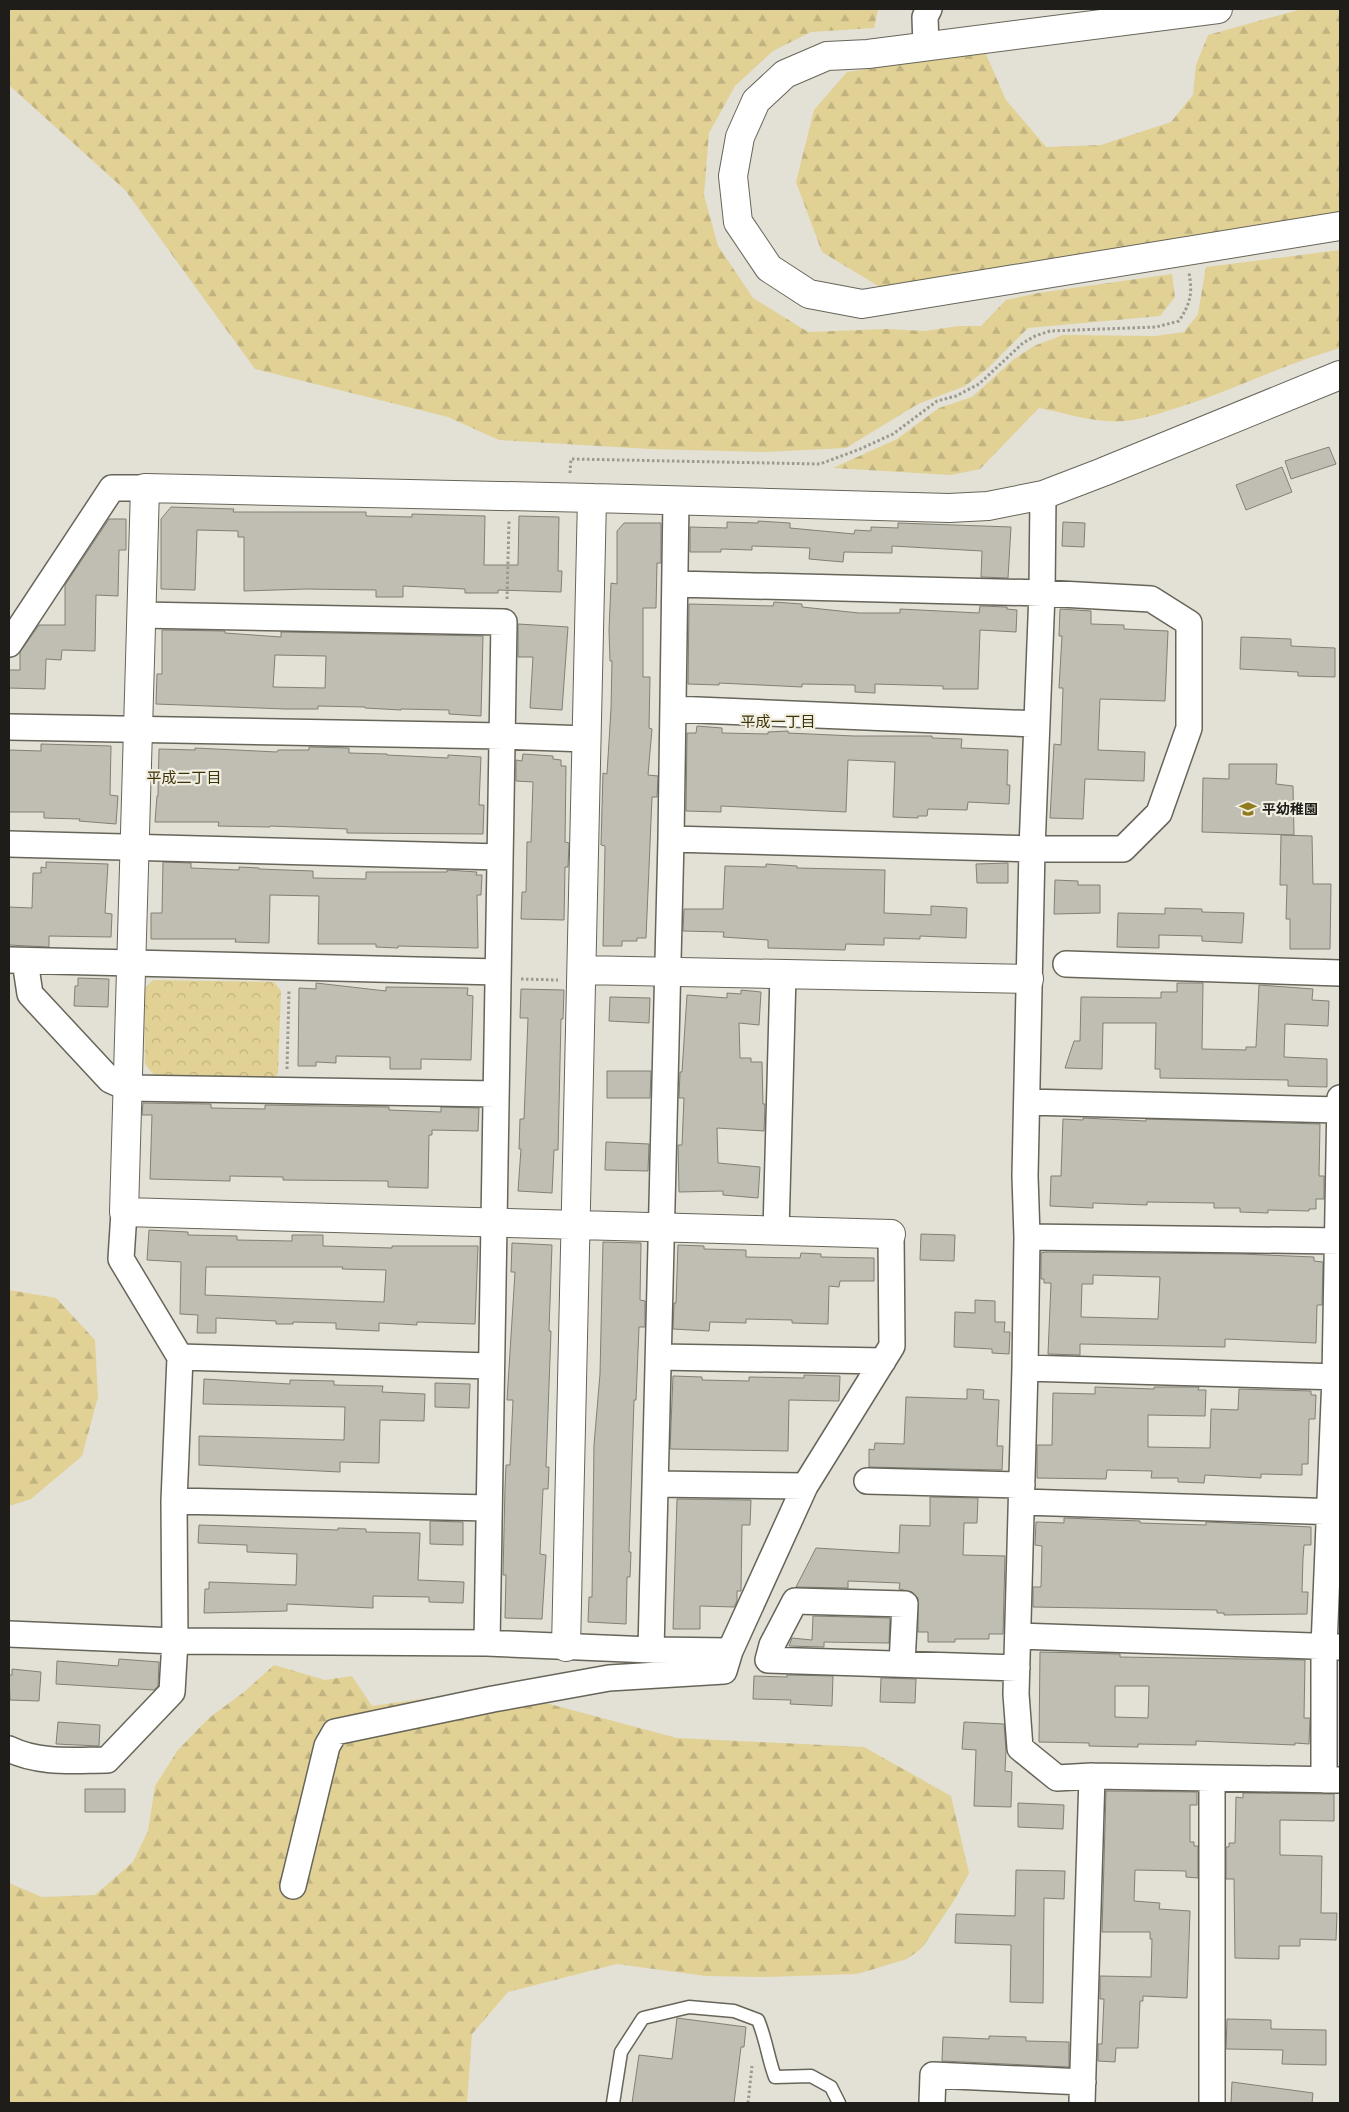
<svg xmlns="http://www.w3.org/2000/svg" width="1349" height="2112" font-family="Jost,'Noto Sans JP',sans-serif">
  <defs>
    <pattern id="forest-firs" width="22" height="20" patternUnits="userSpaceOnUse" patternTransform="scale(1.25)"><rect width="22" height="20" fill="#e1d195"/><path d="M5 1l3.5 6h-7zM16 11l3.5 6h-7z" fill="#c1b380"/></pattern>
    <pattern id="park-crowns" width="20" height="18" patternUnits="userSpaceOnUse" patternTransform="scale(1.25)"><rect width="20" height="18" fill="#e1d195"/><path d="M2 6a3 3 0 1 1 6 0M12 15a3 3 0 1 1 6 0" fill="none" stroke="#c1b380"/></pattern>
  </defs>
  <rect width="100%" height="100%" fill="#e3e0d5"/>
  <path fill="url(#forest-firs)" d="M9,9H878L874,28L811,32L773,51L735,86L709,133L704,195L718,246L753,298L808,332L887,329L924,331L959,326H981L1006,300L1038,293L1172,274L1175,297L1160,316L1028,328L987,369L965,386L918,404L846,448L764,452L649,449L499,440L448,417L255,369L125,190L9,85Z
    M1302,9H1340V215L880,287L822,252L796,182L814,110L847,72L985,52L1006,100L1046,147L1101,145L1171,122L1193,95L1196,65L1208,35Z
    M1340,250V348C1281,365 1226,394 1167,411C1148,417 1128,423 1107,421C1085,420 1061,412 1039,408L980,469L951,475L833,468L897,439L939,408L972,397L1014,359L1034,346L1063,335L1155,336L1184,332L1198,314L1206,267Z
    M9,1290L56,1298L95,1340L98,1397L82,1456L31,1499L9,1506Z
    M274,1665L325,1680L352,1676L372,1706L493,1689L677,1738L864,1747L951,1796L969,1873L955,1899L922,1948L907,1959L857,1974L765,1977L706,1976L617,1964L508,1992L472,2034L467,2103H9V1883L42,1897L95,1895L133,1862L148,1831L155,1786L178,1750L209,1718L244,1692Z"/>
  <path fill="url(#park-crowns)" d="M153,980L274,982L281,991L278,1073L274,1079L154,1075L145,1064L144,989Z"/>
  <path fill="#c0beb2" stroke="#828075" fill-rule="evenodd" d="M1329,447L1336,464L1291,479L1285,461Z
    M1282,467L1292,492L1246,510L1236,485Z
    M171,507L234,509L233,512H366V516L412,517V514L485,516L484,565H518L519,516L559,517L558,571H562L561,592L498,590V593H465V589L403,586V597H376V590L306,589L244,591V537H238V531L197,530L195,590L161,589V519Z
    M109,519H126V550H119L118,596L96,595L95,651L62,650L61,660L46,659L45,689L9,688V670H20V652L39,625H65V585Z
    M758,521L790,523V528L854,534L855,530L871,531V527L898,528V523L1011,527L1008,578L981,577L982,551L892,546V553L844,552L843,562L809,559L810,548L752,546V550L721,549V552H690V527L727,528V522L758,523Z
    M1063,522L1085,523L1084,547L1062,546Z
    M624,523H661V563H657L656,608H643V677H650L649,728L652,729L648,775L658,776L657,797H652L646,938H637V941H622V946H603L605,846L601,845L603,773L607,774L611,709L612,661H610L609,630L611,583L617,584V531Z
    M774,602L802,604V607L859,613H900V609L979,613L980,606L1007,607V609L1017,610L1016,632L980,630L978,689H943V686L875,684V693L855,692V685L802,684V687L719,683V685L688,684L689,604L773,606Z
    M1060,609L1091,611V624L1124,625V629L1168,631L1165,701L1100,699L1098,750L1145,752L1144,781L1085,779L1083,819L1050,818L1054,744L1061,745L1063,688H1059L1062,636H1059Z
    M518,624L568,627L562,710L530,708L533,657H518Z
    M162,630L225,631V633L281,637V632L483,636L481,716L449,714V710L401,709V710L365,708V707L318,706V709H285L156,704L157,674H162ZM275,655L326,656L325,688L273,687Z
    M1241,637L1291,639V646L1335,648V677L1298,676V672L1240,669Z
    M697,726L722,728V733L768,734V732L788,731V733L854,736H932V738L962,739L961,748L1008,750L1007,785H1010L1009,804L968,802L967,810L928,809L927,816H918V818L893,817L895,762L848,760L846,812L721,806V812L686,811L687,733H696Z
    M41,744L111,746L110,795L118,796L116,824L79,821L80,819L44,818V812H9V750L41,751Z
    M309,747L349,748V753L387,754V755L448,758V755L481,757L479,805H484L483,834L347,833V829L270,826V827L218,826L219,822H155L157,796H158L159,749L195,750V748L277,752L278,750H309Z
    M523,754L553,756V759L561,760V766H566L565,842L569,843L568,867H565L564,920L521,919L522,892H526L527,842H531L533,782L516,781V760L522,761Z
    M1229,764H1277L1276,784L1293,786L1294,835L1202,832L1203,778L1229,779Z
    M1281,835L1312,836L1313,884H1331L1330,949H1290V919H1286L1287,885H1280Z
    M46,862L108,864L105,913L112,914L111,937L49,936V947L9,945V907L32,908L33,873H41V867L46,868Z
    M163,862L191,863V868L239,870V867L259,868V869L313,871V878L366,879V872H447V870L477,872L476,875H482L481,895H477L478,948L398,946V948L376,947V944H318L319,896L270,895L269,943L235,942L236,939H151V913H162Z
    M1008,863V883H977L976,864Z
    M766,864L797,866V868L885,870L884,913L931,915V906L967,908L966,938L920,936V939L884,938V945L846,944L845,950L768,948V940L723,937L724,932L683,931L684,909H723L725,866L766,867Z
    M1055,880L1078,881V885H1100V913L1054,914Z
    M1165,908L1202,909V912L1244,913L1242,943L1202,941V936L1159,935V948L1117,947L1118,913L1165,914Z
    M78,978L109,979L108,1007L74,1006L75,986H78Z
    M316,983L386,991V987L468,988L467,995L473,996L471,1060L421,1059V1069H390V1057L336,1056V1063L316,1062V1066H298L299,988L316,989Z
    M1177,983H1203L1202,1049L1246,1050V1047H1256L1259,985L1313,989L1312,1000L1329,1001L1328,1026L1285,1024L1284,1057L1327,1059V1087L1288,1086V1080L1160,1078V1069H1155L1156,1023H1103L1102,1069L1065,1068L1074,1041H1080L1081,997L1161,998V992H1177Z
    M521,989L564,990L563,1019H561L558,1150H554L552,1193L518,1191L521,1149H519L520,1119H524L528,1018H520Z
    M741,990L761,992L759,1025L739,1023L740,1058H751V1062H762L763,1104H765L764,1131L717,1128L718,1163L760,1167L758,1198L723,1195V1191L679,1192L678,1145H682L684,1098H679L680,1072H682L687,995L727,998V993L741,994Z
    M610,997L650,998L649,1023L609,1021Z
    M607,1071H651L650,1098H607Z
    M143,1103L211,1104V1108L265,1109V1105L389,1107V1110L441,1112V1107L479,1108L478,1131L432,1130V1135H429L428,1188L388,1187V1181L283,1180V1177L230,1176V1181L150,1179L152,1115H142Z
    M1083,1118L1146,1121V1119L1320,1124L1319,1176H1324V1199H1316V1209H1309V1211L1268,1210V1213L1240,1212V1208H1214V1203L1147,1202V1205L1093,1203V1208L1050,1206L1051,1176H1061L1063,1119L1083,1120Z
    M606,1142L649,1144L648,1171L605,1170Z
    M149,1230L188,1232V1235L237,1236V1240L292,1241V1235H323V1246L392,1248V1246H478L475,1324L417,1322V1325L379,1323V1331L336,1329V1323L293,1322V1324H276V1321L216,1318V1333H197L198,1315L180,1314L181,1262L147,1260ZM206,1267H343L342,1269L386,1270L384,1302L205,1295Z
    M921,1234L955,1235L954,1261L920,1260Z
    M603,1242L641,1243L640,1300L645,1301V1327H639L636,1400H634L629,1552H631L630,1577H627L626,1624L588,1622L589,1597H592L594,1445L600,1374Z
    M512,1243L552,1245L549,1331H551L546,1467H549L548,1489H543L540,1554L546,1555L542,1619L505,1618L506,1575H503L505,1488L506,1465H510L513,1400H507L515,1272H511Z
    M678,1245L704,1246V1249L746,1250V1257L800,1258L801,1253L821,1254V1257L874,1258V1281H840L839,1287L829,1286L828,1324L792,1323V1320L746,1319V1323L710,1322L709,1331L673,1329L674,1303H676Z
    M1046,1252L1241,1254L1314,1257V1261L1323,1262L1322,1305H1317L1316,1343L1225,1339V1347L1080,1344V1355L1048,1354L1051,1283H1044V1279H1041V1253ZM1093,1275L1160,1277L1158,1319L1081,1317L1082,1284H1093Z
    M975,1300L995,1301V1322H1005L1004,1332H1010L1009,1354L992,1353V1349L954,1347L955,1312L975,1313Z
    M804,1375L840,1376L839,1401L789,1400L788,1451L670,1449L673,1376L702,1377V1380L749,1381V1377L804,1378Z
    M204,1379L290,1384V1380L334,1381V1385L383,1386L382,1392L425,1394L424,1421L380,1420L379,1463L340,1462V1472L199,1465V1436L344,1440L345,1407L203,1404Z
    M435,1383L470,1384L469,1408L435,1407Z
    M1095,1387L1154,1389V1387H1199L1198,1390H1206L1205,1416L1148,1415V1447L1210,1448L1211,1409L1238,1410L1239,1389L1311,1391V1395H1316L1315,1419H1309L1308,1464H1302V1475L1261,1474V1478L1205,1475L1204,1483L1178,1482V1478H1151L1152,1471L1107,1470L1106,1479L1037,1478V1445H1052L1053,1393L1095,1394Z
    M967,1389L984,1390L983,1399L999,1400L997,1446H1003L1002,1470L869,1467V1449L874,1450L875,1443L904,1444L906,1397L967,1399Z
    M930,1497L978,1498L977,1523H964L963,1555L1005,1556L1003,1634H989V1639H955V1642H928V1632H918V1598L912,1592L899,1589L900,1583L848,1581V1588L796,1587L816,1548L899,1553L900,1525L930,1526Z
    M677,1499L751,1500L750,1525H742L741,1591H737V1601L734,1607L700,1606V1629H673Z
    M1064,1518L1140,1521V1523L1206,1525V1522H1208L1311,1527V1545H1304L1303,1558L1302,1592H1308L1307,1614L1224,1615V1613H1217V1610L1033,1607V1587H1041L1042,1546L1035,1545L1036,1522L1064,1523Z
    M430,1521L463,1522V1545L430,1544Z
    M199,1525L338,1530V1528L366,1529V1532L420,1533L418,1580L464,1582L463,1603L429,1602V1597L373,1596V1608L287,1604V1611L204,1613L205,1589H209V1582L296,1585L297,1554L247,1552V1545L198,1543Z
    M813,1616L890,1618L889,1643L824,1642V1647L789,1646L792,1638L812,1640Z
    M1040,1652L1120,1654V1657L1305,1660L1304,1718H1310L1309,1744L1295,1743V1745L1196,1741V1745L1138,1744V1747L1089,1746V1743L1039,1742ZM1115,1686H1149L1148,1718L1115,1717Z
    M119,1659L159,1662L158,1686L154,1690L56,1684L57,1661L118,1666Z
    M12,1669L41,1672L39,1701L10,1700L9,1675H12Z
    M787,1675L833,1676L832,1706L790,1704L791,1700L753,1699L754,1676L787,1677Z
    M881,1678L916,1679L915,1703L880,1702Z
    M58,1722L100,1725L99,1746L56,1744Z
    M964,1722L1004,1724L1006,1751L1005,1771L1012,1772L1011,1807L974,1806L976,1750L962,1749Z
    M85,1789H125V1812H85Z
    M1106,1791L1197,1792V1805H1190V1842H1194V1846H1198V1878L1186,1877V1871L1135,1870L1134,1901L1160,1903L1159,1909L1190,1911L1187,1998L1143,1996V2001H1140L1138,2048H1116L1115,2062L1098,2061V2044H1102L1104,1999H1100V1976L1151,1977L1152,1939H1150V1932H1102Z
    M1243,1793L1334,1794V1821L1280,1820V1855L1322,1856L1321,1913H1337L1336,1940L1300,1939V1946H1279V1959L1235,1958L1234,1879H1226V1847H1229V1843H1235L1236,1797L1243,1798Z
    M1018,1803L1064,1805L1063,1829L1018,1827Z
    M1016,1870L1065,1871L1064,1899L1044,1898L1043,2003L1010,2002L1011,1945L955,1943L956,1914L1015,1916Z
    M677,2018L746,2027L744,2047H741L734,2103H632L639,2055L672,2059Z
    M1227,2019L1271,2020V2029L1326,2030V2065L1282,2064L1283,2050L1226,2049Z
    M989,2036L1026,2037V2041L1069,2042V2067L942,2061L943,2037L989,2039Z
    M1232,2082L1313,2093L1312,2103H1231Z"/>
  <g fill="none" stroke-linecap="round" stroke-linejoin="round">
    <g stroke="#67655a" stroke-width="15">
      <path id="lane" d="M613,2103L621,2052L643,2018L689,2007L734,2011L758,2020C766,2039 768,2058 775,2077L811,2076L831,2087L839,2103"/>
    </g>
    <g stroke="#67655a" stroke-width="28">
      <path id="street" d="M926,46L925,17L929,9
        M1043,495L1042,593L1032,849L1025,1176L1027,1237L1025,1368L1016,1694L1020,1748L1057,1778L1092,1776L1340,1780
        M141,615L504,622L487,1643
        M9,644L112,488H145
        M673,709L1037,724
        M9,727L502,736L587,739
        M671,839L1032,849H1123L1159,813L1189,728V623L1151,599L1042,593L676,584
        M9,844L500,857
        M9,960L498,972
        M25,961L30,994L110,1080L128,1088L496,1094
        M1066,964L1340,973
        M1027,1102L1339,1110
        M776,1231L783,974
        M1027,1237L1340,1241
        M180,1357L491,1366
        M659,1357L883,1361
        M1025,1368L1340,1377
        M867,1481L1022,1485
        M656,1484L805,1486
        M174,1501L489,1508
        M1022,1502L1340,1512
        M9,1634L175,1641L487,1643L651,1650L730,1651L805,1486L892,1346L891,1234
        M1018,1636L1340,1647
        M651,1650L671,839L676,500
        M902,1664L905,1604L795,1601L772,1645L768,1660L1017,1668
        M9,1749C40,1764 74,1760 107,1760L172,1692L175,1641L174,1501L180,1357L121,1259L124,1212
        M1212,1779V2103
        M1324,1780V1647L1335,1377L1340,1098
        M293,1886L327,1746L335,1732L493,1699L609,1678L724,1671L730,1651
        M932,2103L933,2075L1083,2082
        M1082,2103L1092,1776"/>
    </g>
    <g stroke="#67655a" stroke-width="30">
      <path id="secondary" d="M1218,9L868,54L827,56L785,74L756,101L740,137L733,176L738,222L769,268L809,294L862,304L1340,226
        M582,970L1029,979
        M891,1234L124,1212L145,488L592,498L949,508L988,506L1043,495L1103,472L1340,375
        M566,1647L592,498"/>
    </g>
    <path stroke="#9c9991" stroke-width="3" stroke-dasharray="2.5 2.5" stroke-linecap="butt" d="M570,473L571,459L820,464L860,449L893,434L937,401L956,396L979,384L1023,343L1035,336L1050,331L1156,327L1179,321C1190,304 1193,294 1189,273
      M507,599L509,521
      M521,979L558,980
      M287,1069L289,990
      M748,2103L752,2066"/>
    <use href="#lane" stroke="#fff" stroke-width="12"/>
    <use href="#street" stroke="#fff" stroke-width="25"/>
    <use href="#secondary" stroke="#fff" stroke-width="28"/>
  </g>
  <defs>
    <g id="school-bare" transform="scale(1.35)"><path d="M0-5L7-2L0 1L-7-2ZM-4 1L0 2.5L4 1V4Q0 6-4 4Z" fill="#907b21" stroke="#f1eee2" stroke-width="2.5" paint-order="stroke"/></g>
  </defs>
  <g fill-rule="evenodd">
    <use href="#school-bare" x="1248" y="809"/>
  </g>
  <g text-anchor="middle" stroke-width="4.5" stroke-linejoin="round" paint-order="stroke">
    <g font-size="14" font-weight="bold" fill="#1e1d19" stroke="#f1eee2" text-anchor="start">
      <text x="1262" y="814">平幼稚園</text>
    </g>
    <g font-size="15" fill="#3b3206" stroke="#f1eee2">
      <text x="778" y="727">平成一丁目</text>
      <text x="184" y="783">平成二丁目</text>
    </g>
  </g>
  <rect width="1349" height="2112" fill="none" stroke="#1e1d19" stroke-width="20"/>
</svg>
